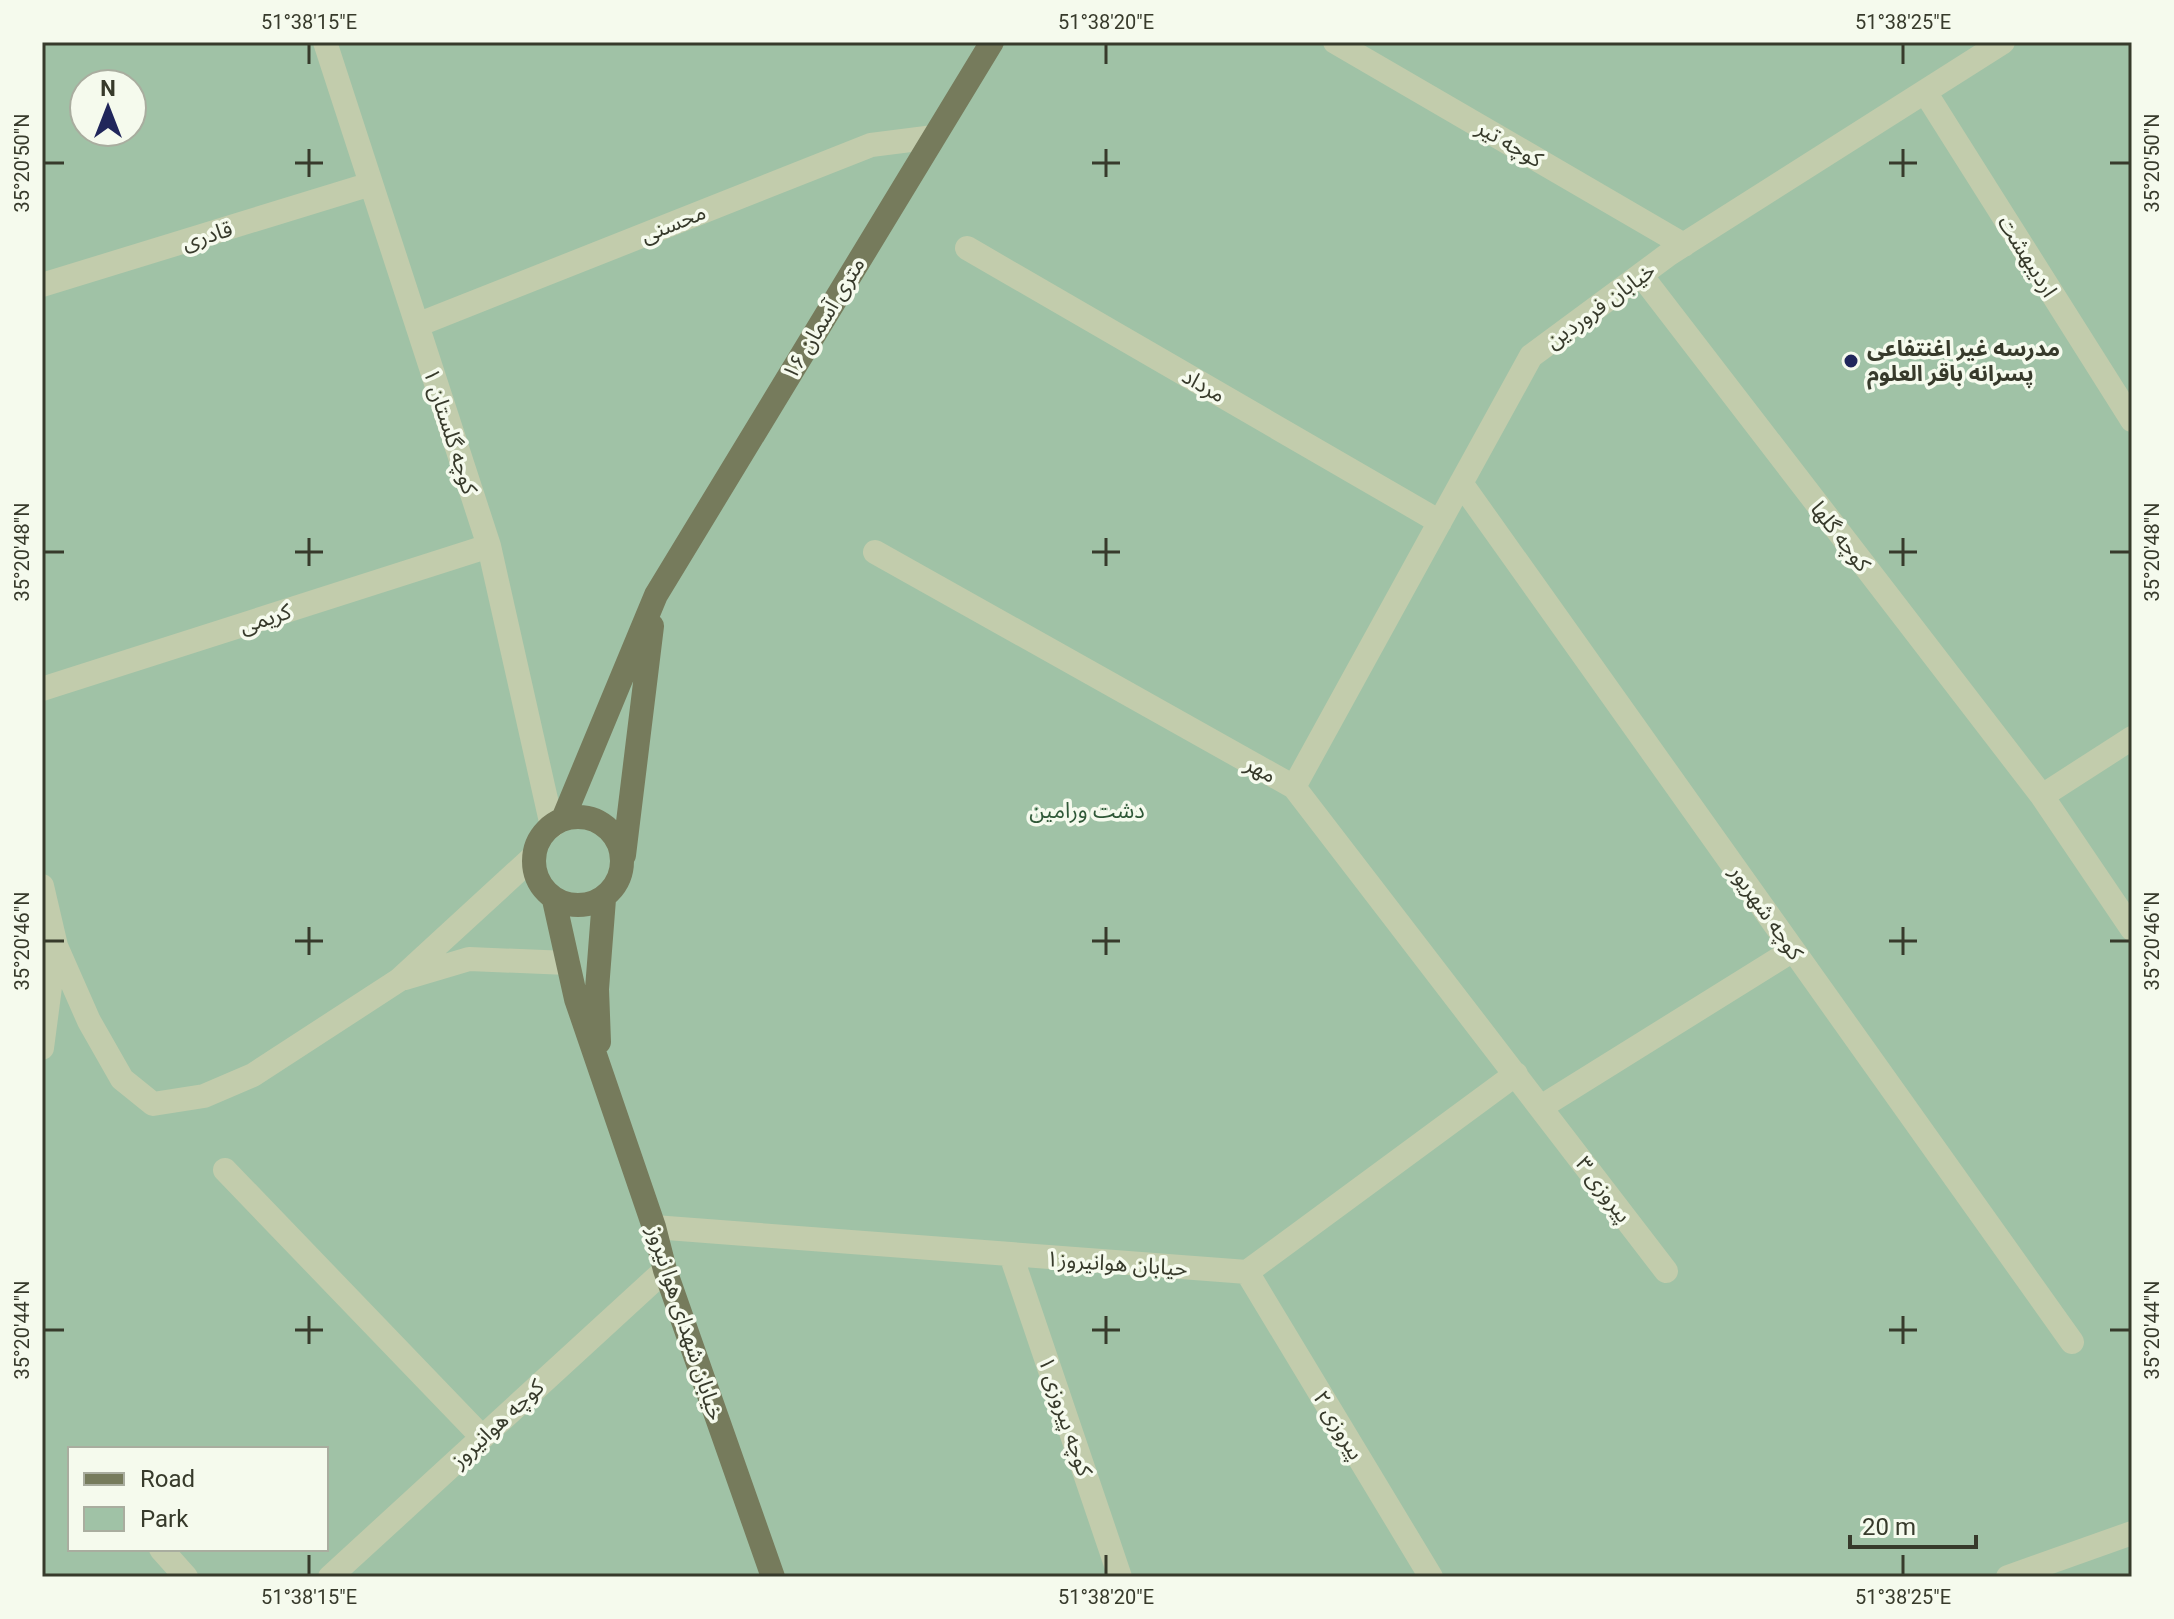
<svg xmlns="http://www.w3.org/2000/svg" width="2174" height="1619" font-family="Roboto,'Noto Sans Arabic',sans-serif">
  <rect width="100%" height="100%" fill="#ecf3e0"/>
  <path fill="#a0c2a6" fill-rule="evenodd" d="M42,42H2132V1577H42ZM84,84H132V132H84ZM70,1449H326V1549H70Z"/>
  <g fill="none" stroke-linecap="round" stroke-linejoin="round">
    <path stroke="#c2ccac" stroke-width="24" d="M325,42L489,546L552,826
      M1335,42L1684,245
      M1925,92L2132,420
      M967,248L1440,522
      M1641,275L2042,796L2132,929
      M42,285L371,184
      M417,325L871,145L934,137
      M1461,483L2072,1342
      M875,552L1294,787L1666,1271
      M42,689L489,546
      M1294,787L1531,356L1669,254L2003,42
      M2042,796L2132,738
      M42,886L56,946L89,1021L122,1079L153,1104L204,1096L253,1075L399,980L533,857
      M405,978L469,959L568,963
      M42,1048L55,949
      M1541,1107L1793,950
      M225,1170L482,1437
      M654,1227L1247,1272L1516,1074
      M1011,1255L1120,1577
      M1247,1272L1431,1577
      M161,1549L186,1577
      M330,1577L665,1270
      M2008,1577L2132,1533"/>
    <path stroke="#767b5c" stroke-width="24" d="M534 861a44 44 0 1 1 88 0a44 44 0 1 1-88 0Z
      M563,819L656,595L992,42
      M624,855L652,626
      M554,900L576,999L654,1227L665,1270L773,1577
      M599,1042L597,989L604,899"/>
  </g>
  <path fill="none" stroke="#373a2b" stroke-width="3" d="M309,44V64M1106,44V64M1903,44V64M309,149V177M1106,149V177M1903,149V177M44,163H64M295,163H323M1092,163H1120M1889,163H1917M2110,163H2130M309,538V566M1106,538V566M1903,538V566M44,552H64M295,552H323M1092,552H1120M1889,552H1917M2110,552H2130M309,927V955M1106,927V955M1903,927V955M44,941H64M295,941H323M1092,941H1120M1889,941H1917M2110,941H2130M309,1316V1344M1106,1316V1344M1903,1316V1344M44,1330H64M295,1330H323M1092,1330H1120M1889,1330H1917M2110,1330H2130M309,1555V1575M1106,1555V1575M1903,1555V1575"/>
  <circle fill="#20265b" stroke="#f5faed" stroke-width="3" cx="1851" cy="361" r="8"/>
  <g text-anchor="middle" stroke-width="7" stroke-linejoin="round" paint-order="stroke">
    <g font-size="22" fill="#373a2b" stroke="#f5faed">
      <text transform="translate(1510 143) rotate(30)" y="8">کوچه تیر</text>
      <text transform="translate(673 223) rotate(-22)" y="8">محسنی</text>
      <text transform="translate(207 235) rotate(-17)" y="8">قادری</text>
      <text transform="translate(2028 256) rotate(58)" y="8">اردیبهشت</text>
      <text transform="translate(1600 305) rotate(-36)" y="8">خیابان فروردین</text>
      <text transform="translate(823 318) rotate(-59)" y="8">۱۶ متری آسمان</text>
      <text transform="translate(1204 385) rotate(30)" y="8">مرداد</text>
      <text transform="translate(451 431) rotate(72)" y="8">کوچه گلستان ۱</text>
      <text transform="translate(1841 536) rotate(52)" y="8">کوچه گلها</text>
      <text transform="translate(265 618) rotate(-18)" y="8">کریمی</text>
      <text transform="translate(1261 769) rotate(29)" y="8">مهر</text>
      <text transform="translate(1767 912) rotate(55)" y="8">کوچه شهریور</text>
      <text transform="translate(1604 1189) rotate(53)" y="8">پیروزی ۳</text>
      <text transform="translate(1117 1263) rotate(4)" y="8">حیابان هوانیروز۱</text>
      <text transform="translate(686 1323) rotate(72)" y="8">خیابان شهدای هوا نیروز</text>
      <text transform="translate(1066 1416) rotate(71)" y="8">کوچه پیروزی ۱</text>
      <text transform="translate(497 1423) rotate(-43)" y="8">کوچه هوانیروز</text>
      <text transform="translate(1339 1425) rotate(59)" y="8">پیروزی ۲</text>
    </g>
    <g font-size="22" font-weight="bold" fill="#373a2b" stroke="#f5faed" text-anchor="start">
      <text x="1867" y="356">مدرسه غیر اغنتفاعی<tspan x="1867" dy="25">پسرانه باقر العلوم</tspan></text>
    </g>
    <g font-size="22" fill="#2f5837" stroke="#f5faed">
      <text x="1087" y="818">دشت ورامین</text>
    </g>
  </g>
  <rect width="2174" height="1619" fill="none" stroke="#f5faed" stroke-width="88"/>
  <rect x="68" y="1447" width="260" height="104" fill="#f5faed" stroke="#a9ad9f" stroke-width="2"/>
  <rect x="84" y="1473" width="40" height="12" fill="#767b5c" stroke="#a9ad9f" stroke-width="2"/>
  <text x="140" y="1487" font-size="24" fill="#373a2b">Road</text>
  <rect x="84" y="1507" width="40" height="24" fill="#a0c2a6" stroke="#a9ad9f" stroke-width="2"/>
  <text x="140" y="1527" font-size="24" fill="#373a2b">Park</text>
  <g transform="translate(108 108)"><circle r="38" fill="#f5faed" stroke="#a9ad9f" stroke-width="2"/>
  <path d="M0-6L14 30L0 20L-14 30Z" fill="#20265b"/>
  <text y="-12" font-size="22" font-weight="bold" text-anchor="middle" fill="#373a2b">N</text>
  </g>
  <path d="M1850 1535v12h126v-12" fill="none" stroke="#373a2b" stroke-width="4"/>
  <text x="1862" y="1535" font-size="24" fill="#373a2b" stroke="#f5faed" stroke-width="6" paint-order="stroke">20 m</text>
  <rect x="44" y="44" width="2086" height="1531" fill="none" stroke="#373a2b" stroke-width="3"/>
  <g font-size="20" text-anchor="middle" fill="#373a2b">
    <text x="309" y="29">51°38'15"E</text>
    <text x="1106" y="29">51°38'20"E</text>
    <text x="1903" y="29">51°38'25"E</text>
    <text transform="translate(22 163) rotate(-90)" y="7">35°20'50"N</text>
    <text transform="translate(2152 163) rotate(-90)" y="7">35°20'50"N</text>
    <text transform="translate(22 552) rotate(-90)" y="7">35°20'48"N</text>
    <text transform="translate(2152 552) rotate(-90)" y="7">35°20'48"N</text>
    <text transform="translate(22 941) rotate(-90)" y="7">35°20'46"N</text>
    <text transform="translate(2152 941) rotate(-90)" y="7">35°20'46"N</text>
    <text transform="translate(22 1330) rotate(-90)" y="7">35°20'44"N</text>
    <text transform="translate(2152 1330) rotate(-90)" y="7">35°20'44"N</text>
    <text x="309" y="1604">51°38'15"E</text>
    <text x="1106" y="1604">51°38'20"E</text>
    <text x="1903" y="1604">51°38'25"E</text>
  </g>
</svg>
